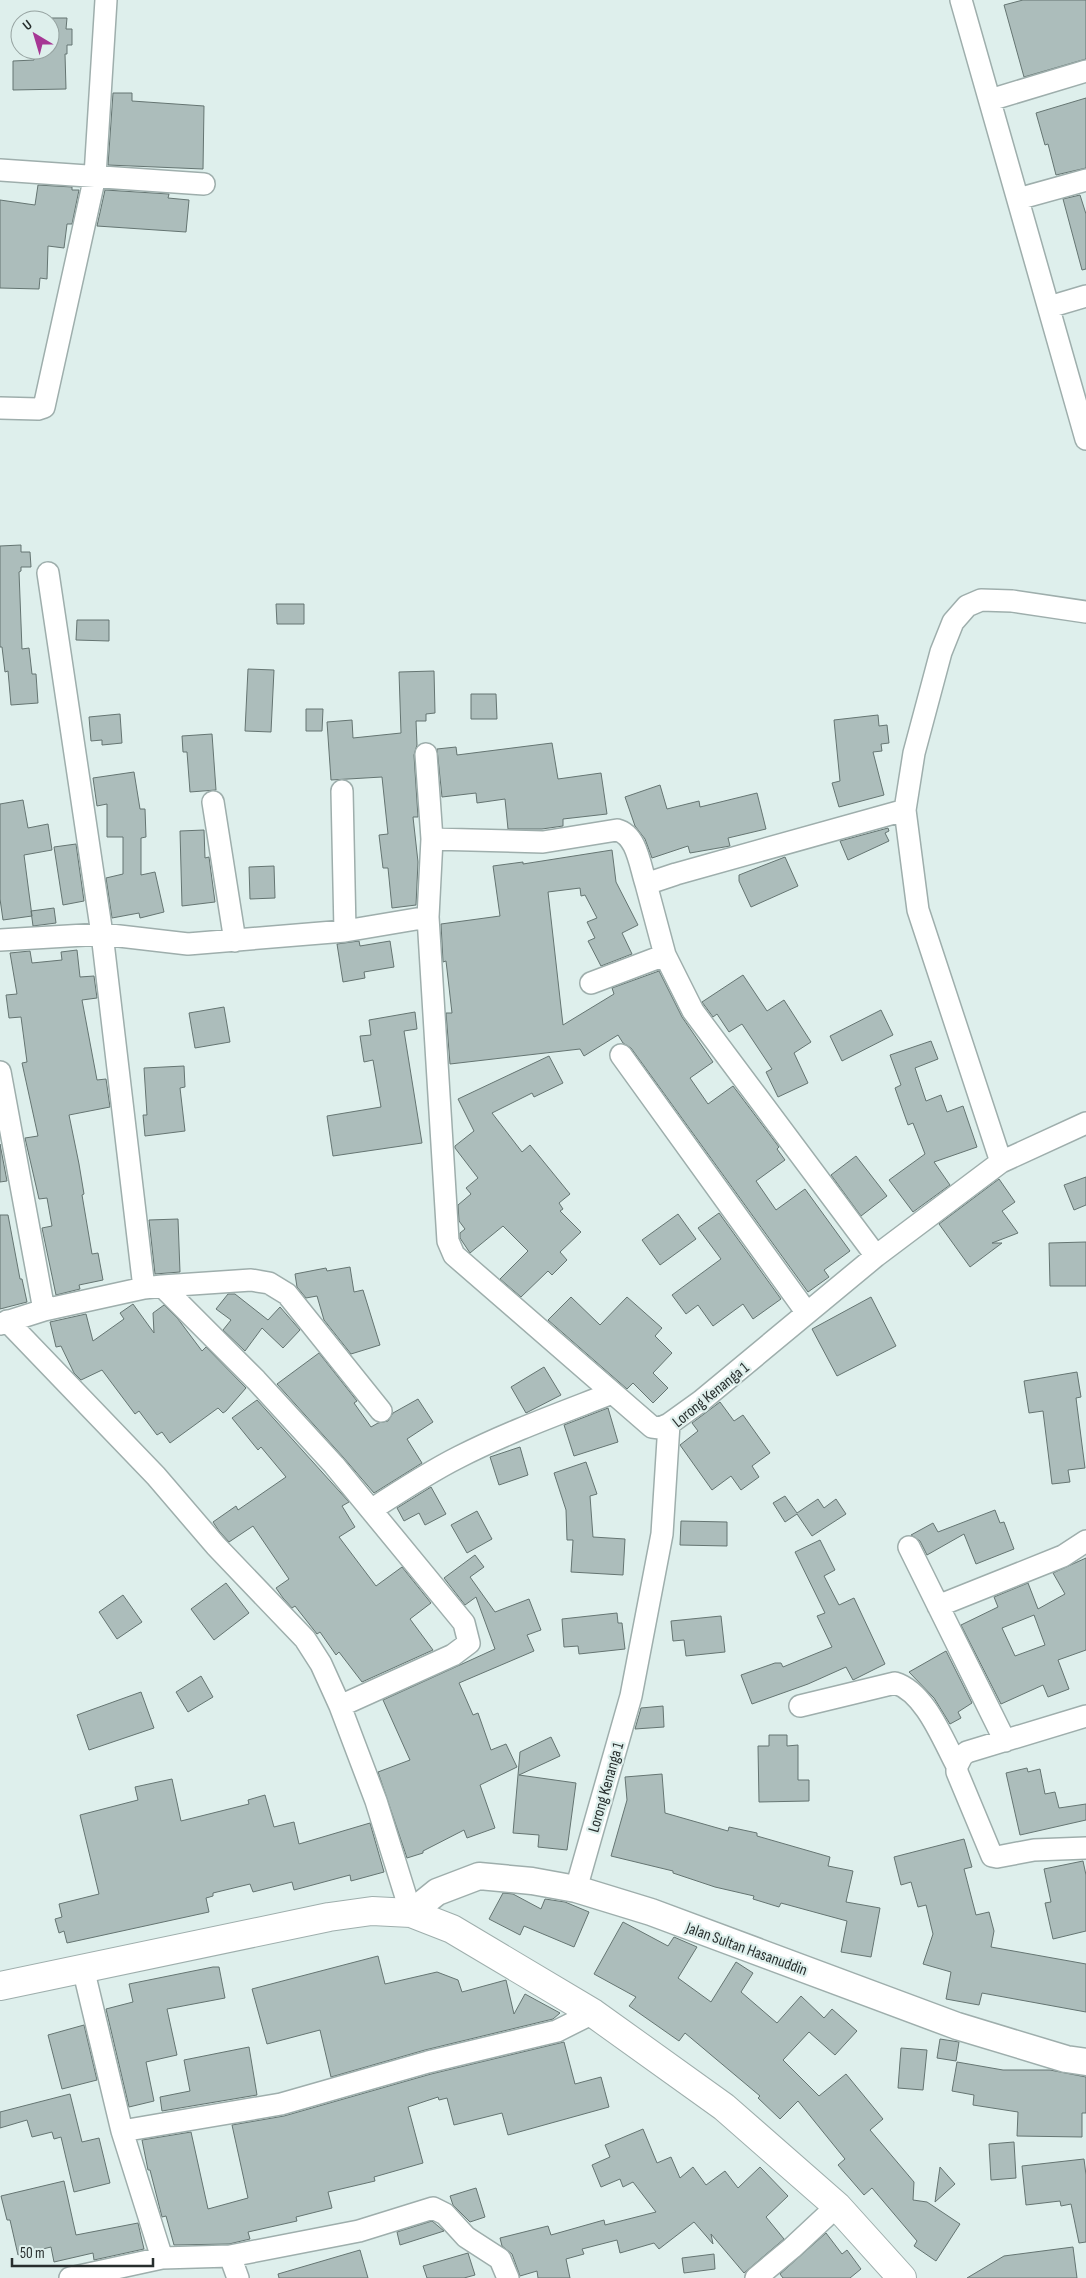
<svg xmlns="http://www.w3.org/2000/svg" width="1086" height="2278" font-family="'Sofia Sans Condensed',sans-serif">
  <rect width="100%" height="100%" fill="#deefec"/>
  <path fill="#acbdbb" stroke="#657572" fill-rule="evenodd" d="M1023,0H1086V59L1024,77L1004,5Z
    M50,18H67L66,29H72V45H67V54H65L66,89L13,90V61L34,60V50H50Z
    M113,93H132V101L204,106L203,169L108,165Z
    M1086,98V168L1056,175L1048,144L1045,145L1036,113Z
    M38,185L72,187V190H79L72,224H67L64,248L48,246L47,279L40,278L39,289L0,288V200L35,205Z
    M105,190L169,194L168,198L189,200L186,232L97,226Z
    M1080,195L1086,214V269L1082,270L1063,199Z
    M21,545V552H30L31,567H21V571L19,572L22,649L29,648L32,674H36L38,703L11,705L8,671L5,672L2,647H0V546Z
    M276,604H304V624H277Z
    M77,620H109V641L76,640Z
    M248,669L274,670L271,732L245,731Z
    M434,671L435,713L426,714V721H416L417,745L414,755L418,817H413L418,862L416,905L392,908L388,868H383L379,835L388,834L382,777L331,780L327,722L352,720L353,738L401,733L399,672Z
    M471,694H496L497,719H471Z
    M306,709H323L322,731H306Z
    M120,714L122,743L102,745V740L91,741L89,717Z
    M878,715L879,726L887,725L889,743L881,744L882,751L873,752L884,795L839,807L832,783L840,781L834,720Z
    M212,734L216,790L190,792L187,752H183L182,736Z
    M552,743L558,779L601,773L607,814L563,819V826L542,829H508L505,799L477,803L476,793L442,797L437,749L456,747L457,755Z
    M134,772L140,809H145L146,837L141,838V875L155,872L164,912L140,918L139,913L112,918L106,878L123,874V837H107V804L97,806L93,778Z
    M660,785L667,809L699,801L700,807L757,793L766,829L728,838L730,846L690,853L688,846L652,858L645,839L635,826L625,797Z
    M23,800L28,828L48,824L52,850L24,855L32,916L3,920L0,899V804Z
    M888,828L889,831L885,833L889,841L848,860L840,841Z
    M204,830L205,858L209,857L215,902L182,906L180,831Z
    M76,844L84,901L63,905L54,847Z
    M612,850L616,882L638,925L622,933L632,954L601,966L588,941L595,938L587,922L597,918L585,895L581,896L580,888L548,892L563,1025L614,994L612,988L659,971L682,1017L713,1062L690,1078L708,1104L733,1086L779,1147L777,1149L785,1160L756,1181L776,1210L805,1189L850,1251L824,1270L829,1277L808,1292L631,1048L623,1043L618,1035L584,1056L580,1049L450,1064L446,1013H452L446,961L443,962L441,924L500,916L493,866L523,862V864Z
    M785,857L798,886L751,907L739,881V875Z
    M274,866L275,898L250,899L249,867Z
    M54,908L56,923L33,926L31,911Z
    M359,941L360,946L390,941L394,967L364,972L365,978L343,982L337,944Z
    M77,950L80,977L94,976L97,998L82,1000L97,1080L106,1079L110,1107L69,1115L79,1164L84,1194L82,1195L92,1254L98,1253L103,1280L79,1285L80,1289L56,1295L42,1228L52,1226L47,1198L39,1199L25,1138L38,1136L22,1063L27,1062L21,1017L9,1018L6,995L17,994L10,953L30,951L32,963L62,960L61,952Z
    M743,975L767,1011L784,1000L811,1042L794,1053L808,1083L778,1097L766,1072L772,1069L742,1024L729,1032L717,1014L713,1017L702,1002Z
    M224,1007L230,1042L195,1048L189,1013Z
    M881,1010L893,1035L842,1061L830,1036Z
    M415,1012L417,1029L404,1031L422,1143L333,1156L327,1116L381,1107L373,1060L364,1062L360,1036L371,1035L369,1020Z
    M931,1041L938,1059L915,1068L926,1101L941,1095L947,1112L963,1106L977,1147L934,1162L950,1185L913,1212L889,1180L925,1154L913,1123L908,1125L895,1088L901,1085L890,1055Z
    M549,1056L563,1083L534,1097L532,1093L492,1113L522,1152L530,1145L570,1194L559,1203L563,1209L560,1211L581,1232L560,1252L567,1260L552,1275L548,1271L521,1297L500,1279L528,1251L503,1226L470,1253L460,1238V1233L465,1229L459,1221L458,1205L471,1194L466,1188L478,1178L455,1148V1146L474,1131L458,1099Z
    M184,1066L185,1087L180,1088L185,1131L145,1136L143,1115H147L144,1068Z
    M0,1144L7,1181L0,1182Z
    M856,1156L887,1196L861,1216L831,1175Z
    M1086,1177V1205L1074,1210L1064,1185Z
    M999,1179L1015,1202L1002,1211L1018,1233L992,1243H1002L970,1267L939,1224Z
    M719,1213L781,1299L753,1319L743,1304L713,1326L698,1305L686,1314L672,1295L721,1259L698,1228Z
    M678,1214L696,1239L660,1265L642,1240Z
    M0,1215H8L20,1279H22L27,1302L0,1309Z
    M178,1219L180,1272L155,1274L149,1220Z
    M1086,1242V1286H1050L1049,1243Z
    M350,1267L354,1292L363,1290L380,1345L351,1354L324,1320L317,1296L306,1298L297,1287L295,1274L326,1268L327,1271Z
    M228,1294H235L268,1320L280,1307L300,1330L283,1348L262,1328L245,1351L223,1330L231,1320L216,1309Z
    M571,1297L600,1325L627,1297L662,1328L655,1336L672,1353L653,1373L668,1388L653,1403L633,1383L627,1389L548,1320Z
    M871,1297L896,1346L837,1376L812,1329Z
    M133,1304L154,1333L153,1313L164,1305L178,1319L202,1351L206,1347L246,1388L226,1411L223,1413L218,1408L170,1443L162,1432L157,1435L139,1411L135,1414L102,1370L81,1380L74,1373L61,1346L56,1347L50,1322L86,1314L93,1341L124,1319L120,1313Z
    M319,1353L357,1401L354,1403L371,1427L378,1423L388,1421L393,1413L418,1399L433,1422L407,1439L422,1463L374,1493L343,1457L277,1384Z
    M544,1367L561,1395L526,1413L511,1387Z
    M1077,1372L1081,1397L1076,1398L1085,1468L1068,1470L1070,1482L1052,1484L1043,1411L1029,1413L1024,1381Z
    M257,1400L349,1502L342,1506L355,1527L339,1537L376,1586L402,1567L431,1603L410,1619L433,1650L362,1682L339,1652L336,1655L320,1632L317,1634L295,1606L292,1608L283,1598L276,1588L289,1579L253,1526L229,1542L219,1531L213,1522L236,1506L238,1510L286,1477L261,1447L258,1450L232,1418Z
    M720,1402L734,1421L743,1415L770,1453L752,1466L759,1477L741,1490L731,1476L712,1490L680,1445L698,1431L692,1423Z
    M608,1408L618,1442L574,1456L564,1425Z
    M520,1447L528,1475L499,1485L490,1457Z
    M586,1462L597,1494L590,1496L593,1537L625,1539L623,1575L571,1572L573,1540H567L566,1510L554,1473Z
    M431,1487L446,1514L425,1525L419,1513L404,1521L397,1508Z
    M785,1496L797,1513L818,1499L824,1508L836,1499L846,1514L812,1536L797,1514L785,1522L773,1503Z
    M995,1510L1000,1523L1004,1522L1014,1549L976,1564L964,1534L927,1555L920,1541L911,1535L933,1523L938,1532Z
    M477,1511L492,1539L467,1553L451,1525Z
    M681,1521L727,1522V1546L680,1545Z
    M820,1540L835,1570L824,1576L839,1605L854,1598L885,1664L853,1680L846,1667L808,1684L752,1704L741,1675L775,1663H781L783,1667L832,1647L817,1616L825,1613L795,1552Z
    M475,1555L484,1567L470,1577L495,1612L529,1599L541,1630L527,1635L534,1651L459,1683L473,1715L478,1713L491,1750L506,1744L517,1767L480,1785L495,1828L467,1838L464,1830L423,1851V1853L407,1858L378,1772L410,1760L383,1700L495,1649L476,1597L465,1605L444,1578Z
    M1086,1558V1650L1058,1660L1069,1689L1048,1697L1043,1685L1001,1704L961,1625L998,1607L994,1597L1028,1583L1038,1609L1065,1594L1053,1573ZM1034,1615L1045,1645L1015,1656L1002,1628Z
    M226,1583L249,1613L214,1640L191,1609Z
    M123,1595L142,1622L117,1639L99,1612Z
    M617,1613L618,1623H622L625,1649L579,1654L578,1646L564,1647L562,1619Z
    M721,1616L725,1652L686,1656L684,1640L673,1641L671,1621Z
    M946,1651L972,1703L958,1712L961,1718L950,1724L934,1698L909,1672Z
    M201,1676L213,1697L188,1712L176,1692Z
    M141,1692L154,1728L89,1750L77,1715Z
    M663,1706L664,1727L635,1729L641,1708Z
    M769,1735H787V1746L798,1745V1780H809V1801L759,1802L758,1746H769Z
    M551,1737L560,1756L519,1775L576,1783L567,1850L538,1847L539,1835L513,1833L520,1752Z
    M1027,1768L1028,1772L1040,1769L1045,1794L1055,1792L1059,1808L1086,1804V1820L1020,1835L1006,1773Z
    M662,1774L665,1813L728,1831L729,1827L757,1833V1836L830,1857L828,1866L853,1871L846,1902L880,1908L871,1957L841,1952L847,1921L781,1903L779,1907L753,1899L754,1896L715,1887L673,1873V1871L611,1856L627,1800L625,1777Z
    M172,1779L181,1821L249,1804L248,1800L265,1795L274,1827L294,1822L299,1844L370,1823L384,1872L351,1881L350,1875L294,1890L292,1882L253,1892L250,1884L213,1893V1896L206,1898L209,1912L67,1943L64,1931L59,1933L55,1919L62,1917L59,1904L99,1894L80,1815L138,1800L135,1787Z
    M964,1839L972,1867L964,1869L976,1915L989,1912L994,1931L991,1947L1086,1964V2012L982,1993L979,2005L946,1999L951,1972L923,1964L933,1934L926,1905L918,1907L911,1882L901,1885L894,1857Z
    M1083,1861L1086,1875V1931L1053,1939L1045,1903L1051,1902L1044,1869Z
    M503,1893L513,1894L541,1909L545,1899L565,1902L589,1912L574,1947L524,1926L520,1935L489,1919Z
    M623,1922L668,1946L674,1937L697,1947L678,1978L711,2002L736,1962L753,1973L741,1992L777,2023L801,1996L824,2018L832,2009L857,2031L835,2055L809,2032L783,2060L819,2096L846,2074L883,2119L870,2130L914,2182L913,2200L927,2202L960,2224L936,2261L914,2246L917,2241L872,2188L864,2195L838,2165L845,2159L798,2101L780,2119L758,2098L760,2096L685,2033L679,2041L629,2006L636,1997L594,1974Z
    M378,1956L385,1984L437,1972L458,1980L462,1992L506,1980L514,2014L525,1994L560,2013L553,2019L425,2050L331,2077L320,2030L267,2044L252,1989Z
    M213,1967H219L225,1998L167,2009L177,2055L146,2062L154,2101L129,2107L106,2009L133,2002L129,1984Z
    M84,2025L97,2080L62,2089L48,2035Z
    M940,2039L959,2042L956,2061L937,2058Z
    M564,2042L575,2084L601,2077L609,2107L508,2135L502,2113L454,2125L447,2098L439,2100L438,2097L408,2107L423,2163L374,2177L375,2181L328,2192L332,2208L296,2217L297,2221L248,2232L250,2239L229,2244L174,2245L166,2216L162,2217L150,2170H148L142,2140L191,2132L208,2209L248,2198L232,2125L284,2116L431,2074Z
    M249,2047L257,2095L162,2111L160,2097L190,2091L184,2060Z
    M901,2048L927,2050L923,2090L898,2088Z
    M957,2062L1003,2070H1050L1086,2077V2113H1082V2137L1017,2136L1018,2112L973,2105L974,2095L952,2091Z
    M70,2094L82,2142L99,2138L110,2183L74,2192L61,2137L54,2139L52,2132L32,2137L27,2120L0,2128V2112Z
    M643,2129L657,2163L671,2157L680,2178L693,2167L706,2185L725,2171L738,2188L760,2167L788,2196L766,2217L784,2239L744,2273L711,2234L713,2244L694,2222L659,2249L654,2243L620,2253L617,2240L582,2249L584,2254L566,2259L570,2278H538L537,2271L520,2276L512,2254L502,2246L500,2238L548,2226L551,2235L604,2220L605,2225L656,2212L633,2182L623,2187L620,2179L601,2187L592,2165L610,2157L605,2145Z
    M1014,2142L1016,2178L991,2180L989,2144Z
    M1084,2159L1086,2175V2242L1079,2243L1071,2204L1061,2206L1060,2201L1026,2205L1022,2166Z
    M940,2167L955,2184L935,2202Z
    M64,2181L76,2235L138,2223L144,2249L94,2260L93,2253L54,2262L51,2247L18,2255L10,2220H7L1,2196Z
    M476,2188L485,2217L470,2222L453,2205L450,2196Z
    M432,2221L444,2231L400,2245L397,2232Z
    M826,2233L842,2254L847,2250L861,2269L850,2278H783L780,2274Z
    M1073,2247L1077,2278H967L1004,2256Z
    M360,2250L368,2278H279L278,2274Z
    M468,2253L475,2275L464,2278H427L423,2266Z
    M714,2254L715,2269L684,2273L682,2258Z"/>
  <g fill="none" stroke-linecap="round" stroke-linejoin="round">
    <g stroke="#9eaeac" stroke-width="24">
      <path id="minor" d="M961,0L1086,439
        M990,100L1086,71
        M0,170L204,184
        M1018,199L1086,180
        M1049,307L1086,296
        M0,408L38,409L44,407L95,176L106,0
        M48,573L102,934L144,1288
        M426,754L432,839L428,917L448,1241L454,1255L652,1427L660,1428L669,1424
        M342,791L345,931
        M213,802L235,941
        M432,839L543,842L617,830C637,835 640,866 646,884
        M0,940L102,934L188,944L345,931L428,917
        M591,983L665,955
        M621,1055L807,1313
        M0,1072L44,1310
        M1001,1162L918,910L905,810L914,753L941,652L953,622L967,606L981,600L1012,601L1086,612
        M876,1256L693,1011L665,955L646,884L676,874L905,810
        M162,1286L256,1380L334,1465L464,1623L469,1643L453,1655L340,1706
        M7,1321L156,1476L216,1546L305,1639L321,1664L340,1706L376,1801L411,1913
        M0,1324L44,1310L144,1288L162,1286L251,1280L269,1283L287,1294L381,1411
        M371,1510C400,1491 429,1472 459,1457C508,1432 561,1413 612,1393
        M909,1547L1005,1741
        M938,1606L1063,1556L1086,1541
        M800,1706L895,1683C925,1692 943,1740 957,1766V1772L992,1856L997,1857L1034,1850L1086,1848
        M957,1766L962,1756L967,1752L1086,1716
        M576,1889L631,1696L662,1534L669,1424L701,1401L876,1256L1001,1162L1086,1123
        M83,1968L122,2131L162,2258L230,2256L359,2231L433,2208L445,2214L466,2237L500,2259L508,2278
        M122,2131L281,2104L428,2062L557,2031L593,2013
        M230,2256L238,2278
        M70,2278L162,2258
        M756,2278L792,2248L837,2206"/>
    </g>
    <g stroke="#9eaeac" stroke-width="29">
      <path id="tertiary" d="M411,1913L437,1892L479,1876L532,1881L576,1889L651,1912L957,2026L1066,2059L1086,2062"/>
    </g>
    <g stroke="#9eaeac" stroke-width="30">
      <path id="trunk" d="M0,1986L329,1917L372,1911L411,1913L452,1929L593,2013L724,2107L837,2206L902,2278"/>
    </g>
    <use href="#minor" stroke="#fff" stroke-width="21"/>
    <use href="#tertiary" stroke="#fff" stroke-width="26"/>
    <use href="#trunk" stroke="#fff" stroke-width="28"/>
  </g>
  <g text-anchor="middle" stroke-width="4.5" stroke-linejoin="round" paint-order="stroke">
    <g font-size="16" fill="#272e2d" stroke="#deefec">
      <text transform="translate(710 1394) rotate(-39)" y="6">Lorong Kenanga 1</text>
      <text transform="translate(605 1787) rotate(-74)" y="6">Lorong Kenanga 1</text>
      <text transform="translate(747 1948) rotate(20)" y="6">Jalan Sultan Hasanuddin</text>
    </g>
  </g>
  <g transform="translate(35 35) rotate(322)"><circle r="24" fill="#deefec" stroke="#95a2a0"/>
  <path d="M0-4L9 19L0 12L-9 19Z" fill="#a63694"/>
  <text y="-8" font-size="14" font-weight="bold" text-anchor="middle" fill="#272e2d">U</text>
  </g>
  <path d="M12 2258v8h141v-8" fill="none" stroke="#272e2d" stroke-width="2.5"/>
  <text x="20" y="2258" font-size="15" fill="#272e2d" stroke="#deefec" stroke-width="4" paint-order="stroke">50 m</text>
</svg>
